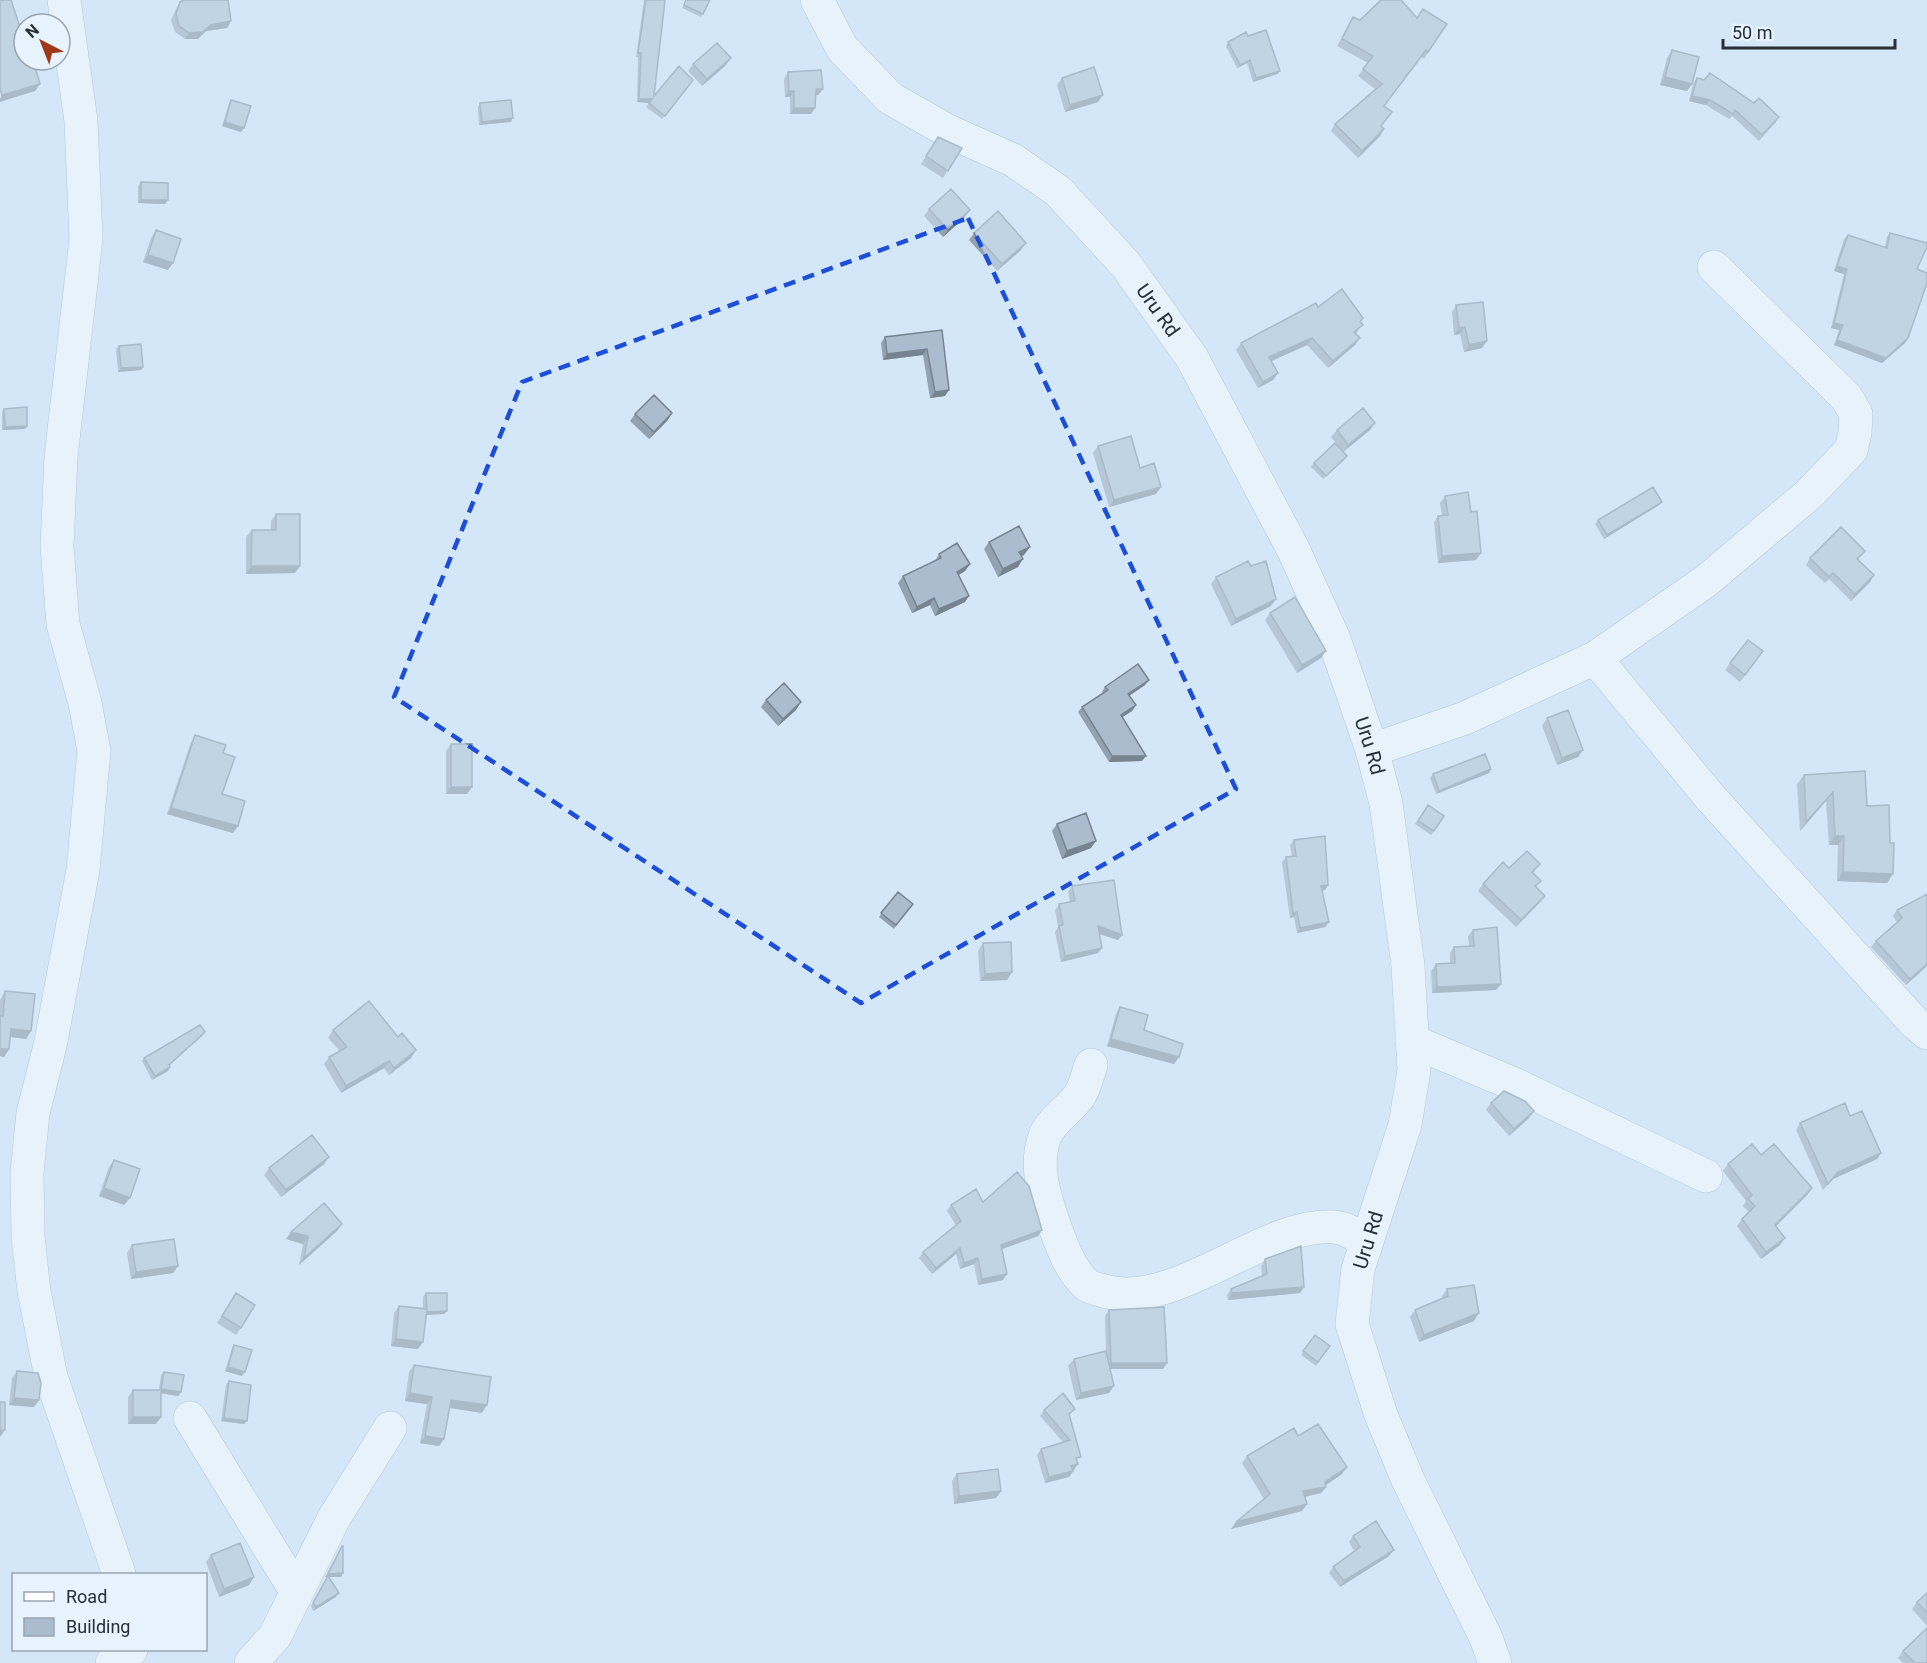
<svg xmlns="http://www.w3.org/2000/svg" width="1927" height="1663" font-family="Roboto,sans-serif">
  <rect width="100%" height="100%" fill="#d4e7f8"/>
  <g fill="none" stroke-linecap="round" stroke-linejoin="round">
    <g stroke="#90a2b2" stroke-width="34">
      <g id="minor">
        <path d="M64,0L81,121L86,239L61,457L57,546L63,624L85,703L94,751L83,870L50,1046L33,1113L27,1173L28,1237L34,1291L51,1377L119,1574"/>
        <path id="s1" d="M817,0L842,48L890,98L948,131L1013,160L1058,191L1126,265L1192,358L1293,549L1334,639L1372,750L1386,803L1408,966L1414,1070L1405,1125L1358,1269L1352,1324L1381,1415L1408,1480L1486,1638L1495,1663"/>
        <path d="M1595,658L1710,797L1914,1022L1927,1033"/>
        <path d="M1372,750L1465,718L1595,658L1706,581L1809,494L1851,450L1855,433L1856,414L1847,398L1714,267"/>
        <path d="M1412,1041L1516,1085L1706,1176"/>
        <path d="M1091,1065C1088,1074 1085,1086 1080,1095C1070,1109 1051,1121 1045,1136C1033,1168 1046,1200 1056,1230C1063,1249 1071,1271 1087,1285C1091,1288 1098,1289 1104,1291C1177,1311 1263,1222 1334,1227C1347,1228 1355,1235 1366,1242"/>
        <path d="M190,1418L296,1591"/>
        <path d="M112,1663L131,1650"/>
        <path d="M251,1663L275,1636L334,1518L390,1428"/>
      </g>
    </g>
    <use href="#minor" stroke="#fff" stroke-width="33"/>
  </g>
  <path fill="#92a2b0" d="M644,0H665L654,96L693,80L662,119L646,107L649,103L637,102L638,57H636Z
    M686,0H710L701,17L682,8Z
    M180,2L231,21L227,28L206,31L198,39H185L175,32L171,20L176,9Z
    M1353,17L1360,20L1417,18L1447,24L1424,59L1422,57L1384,106L1380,136L1358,158L1331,131L1335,124L1375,89L1358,76L1368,63L1337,46L1349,23Z
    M1248,36L1280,71L1277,74L1253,82L1247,63L1237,68L1226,46L1228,42Z
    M1672,50L1692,84L1687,91L1660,85L1667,58Z
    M693,64L726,65L702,86L688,71Z
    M788,72L823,89L818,95H816L815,108L811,114H790V97H785L784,79Z
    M1062,78L1098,102L1065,112L1057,85Z
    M1697,78L1776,122L1759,141L1732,116L1729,119L1706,105L1689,101L1693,84Z
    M231,100L241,132L222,126L229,103Z
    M480,103L511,122L479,125L478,107Z
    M938,137L962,148L943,178L921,164Z
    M141,182L165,204L138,203V186Z
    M929,209L964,218L943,237L924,216Z
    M156,230L168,270L143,262L151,238Z
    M974,233L1021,250L997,271L969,240Z
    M1890,233L1917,269L1908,338L1905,343L1882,363L1834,345L1839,330L1831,328L1844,274L1834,271L1844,239L1848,235L1885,247L1887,237Z
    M1456,305L1482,348L1464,352L1460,334L1454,335L1452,312Z
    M1318,307L1361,322L1358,331L1356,334L1355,345L1328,368L1307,345L1271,361L1278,373L1273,380L1258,388L1236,350L1241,343Z
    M942,330L945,396L930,398L923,355L883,360L881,343L885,337Z
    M119,346L143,367L141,370L118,372L116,349Z
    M4,409L27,426L25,429L2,430V412Z
    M672,413L667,421L649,439L630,421L635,414Z
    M1375,423L1370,430L1343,452L1331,437L1337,430Z
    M1098,446L1140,468L1156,494L1109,507L1093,453Z
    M1344,460L1323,479L1311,467L1314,463Z
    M1445,496L1476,560L1438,563L1434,522L1438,516L1442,515L1440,503Z
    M1659,505L1604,539L1595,524L1598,520Z
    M276,514L295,573L246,574V537L252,530H271V521Z
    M989,542L1024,555L1021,556L1018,567L998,577L984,549Z
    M1865,551L1858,559L1874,575L1870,582L1851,601L1829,579L1825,583L1806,565L1810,558Z
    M939,554L970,564L965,571L959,575L965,602L935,616L930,605L912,613L898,583L903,576L935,561Z
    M1216,577L1271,606L1231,626L1211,584Z
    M1270,613L1321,658L1297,673L1265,620Z
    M1758,659L1740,682L1725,670L1730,663Z
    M1145,685L1129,696L1136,705L1132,711L1122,717L1142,761L1109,762L1078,712L1082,707L1103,693L1102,692L1105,687Z
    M766,700L796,710L778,726L761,707Z
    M1547,718L1578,757L1557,765L1542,726Z
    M195,735L238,826L233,833L167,814L191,742Z
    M451,744L472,787L467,794H446V751Z
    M1491,769L1489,773L1436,794L1430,778L1433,774Z
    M1804,775L1867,806L1890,843L1893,874L1887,883L1837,881L1838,845H1829L1826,801L1800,831L1797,784Z
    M1428,805L1444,816L1431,835L1415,824Z
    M1057,824L1091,848L1062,859L1052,831Z
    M1294,840L1328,885L1325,890L1322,891L1329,922L1325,927L1297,933L1294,917L1290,918L1282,862L1286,857L1292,856L1290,845Z
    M1509,868L1535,871L1533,873L1541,881L1536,887L1540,902L1516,927L1478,891L1483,884Z
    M1072,886L1118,940L1099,934L1098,953L1061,962L1055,932L1058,927L1055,910L1059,904L1070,902L1068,892Z
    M898,892L913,904L894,929L879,917Z
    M1927,894V966L1906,985L1871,947L1876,941L1897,922L1893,916L1897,910Z
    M1473,930L1501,984L1496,990L1432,993L1431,971L1436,964H1450V953L1454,947L1469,946L1468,936Z
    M983,943L1012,972L1007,980L980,981L978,951Z
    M5,991L31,1031L26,1039L10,1037L9,1049L4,1057L0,1056V1000Z
    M1120,1007L1144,1030L1179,1057L1174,1064L1107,1046L1116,1014Z
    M333,1030L411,1058L389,1075L384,1068L341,1093L324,1064L329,1057L340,1051L328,1038Z
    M202,1036L169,1065L170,1067L168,1071L152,1080L142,1061L144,1058Z
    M1491,1103L1529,1118L1509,1136L1486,1110Z
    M1850,1116L1881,1153L1877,1159L1833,1179L1823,1190L1796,1130L1800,1123Z
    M1761,1155L1812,1188L1807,1195L1776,1226L1780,1245L1761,1259L1737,1226L1742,1219L1749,1212L1743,1206L1746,1201L1723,1171L1728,1164Z
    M114,1160L130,1198L124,1205L99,1196L109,1167Z
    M324,1164L281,1197L264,1175L269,1168Z
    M983,1202L1042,1230L1038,1236L1002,1249L1003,1280L978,1285L974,1264L960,1269L956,1254L932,1274L919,1258L923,1252L956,1225L947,1211L951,1205Z
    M342,1224L337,1231L299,1265L303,1244L286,1239Z
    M132,1245L178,1266L173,1273L131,1279L127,1253Z
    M1265,1259L1304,1287L1300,1293L1228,1300L1227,1295L1231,1289L1262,1276L1261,1266Z
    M1447,1289L1474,1321L1419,1342L1410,1317L1415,1310L1442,1299V1296Z
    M426,1293L447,1311L444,1314L426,1315L418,1349L391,1346L394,1313L399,1306L423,1308V1297Z
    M231,1301L241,1328L236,1335L217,1323Z
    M1109,1310L1167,1363L1163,1369H1110L1109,1393L1076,1400L1068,1366L1074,1359L1106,1351L1105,1316Z
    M1315,1335L1330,1346L1316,1366L1301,1355Z
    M234,1345L242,1376L225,1371L232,1348Z
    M414,1365L482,1413L449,1408L439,1446L420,1443L427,1404L405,1401L409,1372Z
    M17,1371L39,1400L34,1407L9,1405L12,1378Z
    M164,1372L181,1392L178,1396L161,1393L156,1424H128V1397L133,1390H159L161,1375Z
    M229,1381L244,1424L221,1421L226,1385Z
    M1044,1410L1070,1416L1077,1462L1074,1470L1069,1477L1045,1483L1037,1455L1041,1449L1063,1442L1040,1416Z
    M1298,1436L1347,1467L1342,1474L1326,1485V1487L1321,1493L1305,1497L1307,1504L1302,1511L1231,1529L1264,1499L1242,1463L1247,1456Z
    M957,1474L1001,1491L996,1498L954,1504L952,1481Z
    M1353,1536L1389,1556L1340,1587L1329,1573L1333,1567L1354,1551L1349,1542Z
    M342,1546L343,1573L341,1577H329L336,1597L313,1611L311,1606L328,1577H325Z
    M211,1555L254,1577L249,1585L219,1597L206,1562Z
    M1927,1593V1626L1912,1609L1917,1602Z
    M1903,1651L1927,1663H1903L1898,1658Z"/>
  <path fill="#778490" d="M231,21L227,28L206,31L198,39H185L189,33L211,25Z
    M731,58L726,65L702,86L707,79Z
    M1250,60L1247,63L1237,68L1240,65Z
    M1280,71L1277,74L1253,82L1256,78Z
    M1665,77L1692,84L1687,91L1660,85Z
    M40,84L35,91L0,102V99L2,95Z
    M816,89H823L818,95H811Z
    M789,91H794L790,97H785Z
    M1103,95L1098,102L1065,112L1070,105Z
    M1692,96L1710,100L1706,105L1689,101Z
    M639,99H652L649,103L637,102Z
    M794,108H815L811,114H790Z
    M513,118L511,122L479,125L482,122Z
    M225,122L244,128L241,132L222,126Z
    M1384,129L1380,136L1358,158L1362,151Z
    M141,200H168L165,204L138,203Z
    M970,210L964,218L943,237L948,230Z
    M1026,243L1021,250L997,271L1002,264Z
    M148,255L173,263L168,270L143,262Z
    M1837,266L1847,269L1844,274L1834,271Z
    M1834,323L1843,325L1839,330L1831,328Z
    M1465,327L1460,334L1454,335L1459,328Z
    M1312,338L1307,345L1265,364L1269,357Z
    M1360,338L1355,345L1328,368L1333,361Z
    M1908,338L1905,343L1882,363L1834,345L1837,340Z
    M1487,341L1482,348L1464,352L1469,345Z
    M927,349L923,355L883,360L887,354Z
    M143,367L141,370L118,372L121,368Z
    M1278,373L1273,380L1258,388L1263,382Z
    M949,390L945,396L930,398L935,392Z
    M672,413L667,421L649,439L654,432Z
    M1375,423L1370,430L1343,452L1348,445Z
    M27,426L25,429L2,430L5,427Z
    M1347,456L1344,460L1323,479L1326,476Z
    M1161,487L1156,494L1109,507L1114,500Z
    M1662,502L1659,505L1604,539L1607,535Z
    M1030,547L1024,555L1014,560L1019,552Z
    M1481,553L1476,560L1438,563L1442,556Z
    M1023,559L1018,567L998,577L1003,569Z
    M970,564L965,571L953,578L957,572Z
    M251,566H300L295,573L246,574Z
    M1874,575L1870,582L1851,601L1855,594Z
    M969,596L965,602L935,616L939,609Z
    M934,598L930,605L912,613L917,607Z
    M1276,599L1271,606L1231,626L1236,619Z
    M1326,651L1321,658L1297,673L1302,665Z
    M1149,680L1145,685L1124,699L1128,694Z
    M801,702L796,710L778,726L783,719Z
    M1136,705L1132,711L1118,720L1121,715Z
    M1583,750L1578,757L1557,765L1562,758Z
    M1112,756H1146L1142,761L1109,762Z
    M1491,769L1489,773L1436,794L1439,791Z
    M451,787H472L467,794H446Z
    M1833,792L1826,801L1800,831L1806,822Z
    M171,808L238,826L233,833L167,814Z
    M1835,836H1844L1838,845H1829Z
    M1096,841L1091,848L1062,859L1067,851Z
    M1843,872L1893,874L1887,883L1837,881Z
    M1328,885L1325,890L1318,891L1321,886Z
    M1545,896L1540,902L1516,927L1521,920Z
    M1297,912L1294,917L1290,918L1293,913Z
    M1329,922L1325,927L1297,933L1300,928Z
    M1098,926L1122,935L1118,940L1094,932Z
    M1102,948L1098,953L1061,962L1065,956Z
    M1927,964V966L1906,985L1910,979Z
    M1012,972L1007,980L980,981L985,974Z
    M1501,984L1496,990L1432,993L1437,987Z
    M11,1029L31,1031L26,1039L6,1036Z
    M205,1032L202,1036L166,1068L169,1065Z
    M1111,1039L1179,1057L1174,1064L1107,1046Z
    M0,1049H9L4,1057L0,1056Z
    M416,1050L411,1058L389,1075L394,1068Z
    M389,1061L384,1068L341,1093L346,1086Z
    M170,1067L168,1071L152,1080L155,1076Z
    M1534,1111L1529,1118L1509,1136L1514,1129Z
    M1881,1153L1877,1159L1833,1179L1823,1190L1838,1172Z
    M329,1157L324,1164L281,1197L286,1190Z
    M104,1188L130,1198L124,1205L99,1196Z
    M1812,1188L1807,1195L1770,1232L1775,1225Z
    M342,1224L337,1231L299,1265L304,1258Z
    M1042,1230L1038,1236L997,1251L1001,1245Z
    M291,1232L308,1236L303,1244L286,1239Z
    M1785,1238L1780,1245L1761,1259L1766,1252Z
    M960,1248L956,1254L932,1274L936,1268Z
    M978,1258L974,1264L960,1269L964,1263Z
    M178,1266L173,1273L131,1279L136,1272Z
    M1007,1274L1003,1280L978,1285L982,1279Z
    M1304,1287L1300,1293L1228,1300L1232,1293Z
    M447,1311L444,1314L424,1315L426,1312Z
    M1479,1313L1474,1321L1419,1342L1424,1335Z
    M396,1339L423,1342L418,1349L391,1346Z
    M1111,1363H1167L1163,1369H1106Z
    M228,1367L245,1372L242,1376L225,1371Z
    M1114,1386L1109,1393L1076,1400L1081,1393Z
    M161,1389L181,1392L178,1396L159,1393Z
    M410,1393L432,1397L427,1404L405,1401Z
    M14,1398L39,1400L34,1407L9,1405Z
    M451,1400L487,1405L482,1413L446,1407Z
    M133,1417H161L156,1424H128Z
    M224,1418L247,1421L244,1424L221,1421Z
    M0,1430H5L0,1437Z
    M425,1436L444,1439L439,1446L420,1443Z
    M1078,1464L1069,1477L1045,1483L1049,1477L1071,1466Z
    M1347,1467L1342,1474L1323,1487H1326L1321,1493L1298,1498L1303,1491L1325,1482Z
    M1001,1491L996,1498L954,1504L959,1496Z
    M1307,1504L1302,1511L1231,1529L1236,1522Z
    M1394,1550L1389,1556L1340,1587L1344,1581Z
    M343,1573L341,1577H325L328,1574Z
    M254,1577L249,1585L219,1597L224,1589Z
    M339,1593L336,1597L313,1611L316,1607Z"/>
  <path fill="#aabccd" stroke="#778490" stroke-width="1.5" d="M3,0H11L22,33L24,32V60H33L40,84L2,95L0,89V1Z
    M184,0H228L231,21L211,25L202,32L189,33L179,26L176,14L180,2Z
    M646,0H665L654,96L679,66L693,80L665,116L649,103L652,99H639L641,53H638Z
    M686,0H710L703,14L684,5Z
    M1381,0H1401L1417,18L1423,9L1447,24L1428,52L1426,50L1384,106L1392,112L1381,126L1384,129L1362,151L1335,124L1382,84L1363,69L1373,56L1342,39L1353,17L1360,20Z
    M1266,30L1280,71L1256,78L1250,60L1240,65L1228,42L1246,32L1248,36Z
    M717,43L731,58L707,79L693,64Z
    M1672,50L1699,57L1692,84L1665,77Z
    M1094,67L1103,95L1070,105L1062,78Z
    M821,70L823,89H816L815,108H794V91H789L788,72Z
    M1710,73L1754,103L1759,98L1779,117L1762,135L1735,110L1733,114L1710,100L1692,96L1697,78L1704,80Z
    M231,100L251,106L244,128L225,122Z
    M511,100L513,118L482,122L480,103Z
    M938,137L962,148L948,171L926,156Z
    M141,182L168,183V200H141Z
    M951,189L970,210L948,230L929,209Z
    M998,211L1026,243L1002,264L974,233Z
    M156,230L181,239L173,263L148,255Z
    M1890,233L1927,243V247L1917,269L1927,273V283L1908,338L1886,358L1837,340L1843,325L1834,323L1847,269L1837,266L1848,235L1887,248Z
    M1342,289L1363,318L1360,322L1363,325L1354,332L1360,338L1333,361L1312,338L1269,357L1278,373L1263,382L1241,343L1316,303L1318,307Z
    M1483,302L1487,341L1469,345L1465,327L1459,328L1456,305Z
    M942,330L949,390L935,392L927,349L887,354L885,337Z
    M141,344L143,367L121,368L119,346Z
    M654,395L672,413L654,432L635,414Z
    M27,407V426L5,427L4,409Z
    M1363,408L1375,423L1348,445L1337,430Z
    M1131,436L1140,468L1154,463L1161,487L1114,500L1098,446Z
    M1335,443L1347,456L1326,476L1314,463Z
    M1653,487L1662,502L1607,535L1598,520Z
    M1468,492L1471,512L1477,511L1481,553L1442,556L1438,516L1448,515L1445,496Z
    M276,514H300V566H251L252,530H276Z
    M1019,526L1030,547L1019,552L1023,559L1003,569L989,542Z
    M1841,527L1865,551L1857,559L1874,575L1855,594L1833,573L1829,577L1810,558Z
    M957,543L970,564L957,572L969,596L939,609L934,598L917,607L903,576L941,558L939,554Z
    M1248,561L1251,566L1266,561L1276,599L1236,619L1216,577Z
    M1295,597L1326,651L1302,665L1270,613Z
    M1748,640L1763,651L1745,675L1730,663Z
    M1138,664L1149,680L1128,694L1136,705L1121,715L1146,756H1112L1082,707L1108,690L1105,687Z
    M784,683L801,702L783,719L766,700Z
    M1568,710L1583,750L1562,758L1547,718Z
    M195,735L226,745L223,753L235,757L222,794L245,801L238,826L171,808Z
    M451,744H472V787H451Z
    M1485,754L1491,769L1439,791L1433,774Z
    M1865,771L1867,806L1889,805L1890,843H1894L1893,874L1843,872L1844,836H1835L1833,792L1806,822L1804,775Z
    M1428,805L1444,816L1434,831L1418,821Z
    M1086,813L1096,841L1067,851L1057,824Z
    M1325,836L1328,885L1321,886L1329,922L1300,928L1297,912L1293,913L1286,857L1296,856L1294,840Z
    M1527,851L1540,864L1532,872L1541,881L1535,886L1545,896L1521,920L1483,884L1503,862L1509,868Z
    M1114,880L1122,935L1098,926L1102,948L1065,956L1059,926L1063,925L1059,904L1075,901L1072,886Z
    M898,892L913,904L896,925L881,913Z
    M1927,894V964L1910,979L1876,941L1902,918L1897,910Z
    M1497,927L1501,984L1437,987L1436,964L1455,963L1454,947L1474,946L1473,930Z
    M1011,942L1012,972L985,974L983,943Z
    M5,991L35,994L31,1031L11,1029L9,1049H0V1016H3Z
    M369,1001L398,1037L402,1033L416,1050L394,1068L389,1061L346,1086L329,1057L347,1047L333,1030Z
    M1120,1007L1148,1015L1144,1030L1183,1044L1179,1057L1111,1039Z
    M200,1025L205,1032L169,1065L170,1067L155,1076L144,1058Z
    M1504,1091L1525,1101L1534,1111L1514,1129L1491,1103Z
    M1845,1103L1850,1116L1862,1111L1881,1153L1838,1172L1828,1184L1800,1123Z
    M312,1135L329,1157L286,1190L269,1168Z
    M1752,1144L1761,1155L1774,1144L1812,1188L1775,1225L1785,1238L1766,1252L1742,1219L1755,1206L1748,1199L1752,1195L1728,1164Z
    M114,1160L140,1169L130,1198L104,1188Z
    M1017,1172L1029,1186L1042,1230L1001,1245L1007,1274L982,1279L978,1258L964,1263L960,1248L936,1268L923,1252L961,1221L951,1205L976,1189L983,1202Z
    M324,1203L342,1224L304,1258L308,1236L291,1232Z
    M174,1239L178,1266L136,1272L132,1245Z
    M1301,1246L1304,1287L1232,1293L1231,1289L1267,1274L1265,1259Z
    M1474,1285L1479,1313L1424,1335L1415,1310L1448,1296L1447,1289Z
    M236,1293L255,1305L241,1328L222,1316Z
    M426,1293H447V1311L427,1312Z
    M399,1306L427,1309L423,1342L396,1339Z
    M1164,1307L1167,1363H1111L1109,1310Z
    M1315,1335L1330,1346L1318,1362L1303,1351Z
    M234,1345L252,1350L245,1372L228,1367Z
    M1106,1351L1114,1386L1081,1393L1074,1359Z
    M414,1365L491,1377L487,1405L451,1400L444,1439L425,1436L432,1397L410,1393Z
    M17,1371L38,1373L41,1383L39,1400L14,1398Z
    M164,1372L184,1375L181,1392L161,1389Z
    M229,1381L251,1385L247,1421L224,1418Z
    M133,1390H161V1417H133Z
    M1063,1393L1075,1409L1069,1414L1081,1457L1076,1458L1078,1464L1071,1466L1073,1471L1049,1477L1041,1449L1070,1440L1044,1410Z
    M0,1402H5V1430H0Z
    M1318,1424L1347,1467L1325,1482L1326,1487L1303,1491L1307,1504L1236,1522L1270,1494L1247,1456L1294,1428L1298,1436Z
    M998,1469L1001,1491L959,1496L957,1474Z
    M1376,1521L1394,1550L1344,1581L1333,1567L1360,1547L1353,1536Z
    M240,1543L254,1577L224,1589L211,1555Z
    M342,1546H343V1573L328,1574Z
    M328,1576L339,1593L316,1607L313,1603Z
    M1927,1593V1613L1917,1602Z
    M1927,1628V1663H1915L1903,1651Z"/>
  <path d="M0 0H1927V1663H0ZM968,218L1236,789L861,1003L394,697L522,382Z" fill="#d4e7f8" fill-opacity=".55" fill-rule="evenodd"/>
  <path fill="none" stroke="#1d4ed8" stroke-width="4.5" stroke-dasharray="12 8" stroke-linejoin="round" d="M968,218L1236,789L861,1003L394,697L522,382Z"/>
  <g text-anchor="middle" stroke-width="4.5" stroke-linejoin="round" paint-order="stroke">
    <g font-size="20" fill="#272e35" stroke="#e7f3fe">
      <text dy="7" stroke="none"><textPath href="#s1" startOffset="472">Uru Rd</textPath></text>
      <text dy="7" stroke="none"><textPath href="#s1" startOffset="958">Uru Rd</textPath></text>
      <text transform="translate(1368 1240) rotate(-73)" y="7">Uru Rd</text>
    </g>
  </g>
  <rect x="12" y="1573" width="195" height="78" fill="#e7f3fe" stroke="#9aa4ae" stroke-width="1.5"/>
  <rect x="24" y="1592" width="30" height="9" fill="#ffffff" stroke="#9aa4ae" stroke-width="1.5"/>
  <text x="66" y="1603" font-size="18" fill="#272e35">Road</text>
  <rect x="24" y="1618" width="30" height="18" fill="#aabccd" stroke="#9aa4ae" stroke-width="1.5"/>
  <text x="66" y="1633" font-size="18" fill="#272e35">Building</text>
  <g transform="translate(42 42) rotate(318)"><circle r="28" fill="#e7f3fe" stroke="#9aa4ae" stroke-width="1.5"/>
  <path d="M0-4.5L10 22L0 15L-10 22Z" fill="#9f3816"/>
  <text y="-9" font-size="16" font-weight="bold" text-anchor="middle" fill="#272e35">N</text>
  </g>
  <path d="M1723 39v9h172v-9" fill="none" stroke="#272e35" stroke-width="3"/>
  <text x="1732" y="39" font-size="18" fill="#272e35" stroke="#e7f3fe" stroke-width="4.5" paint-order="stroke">50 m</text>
</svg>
